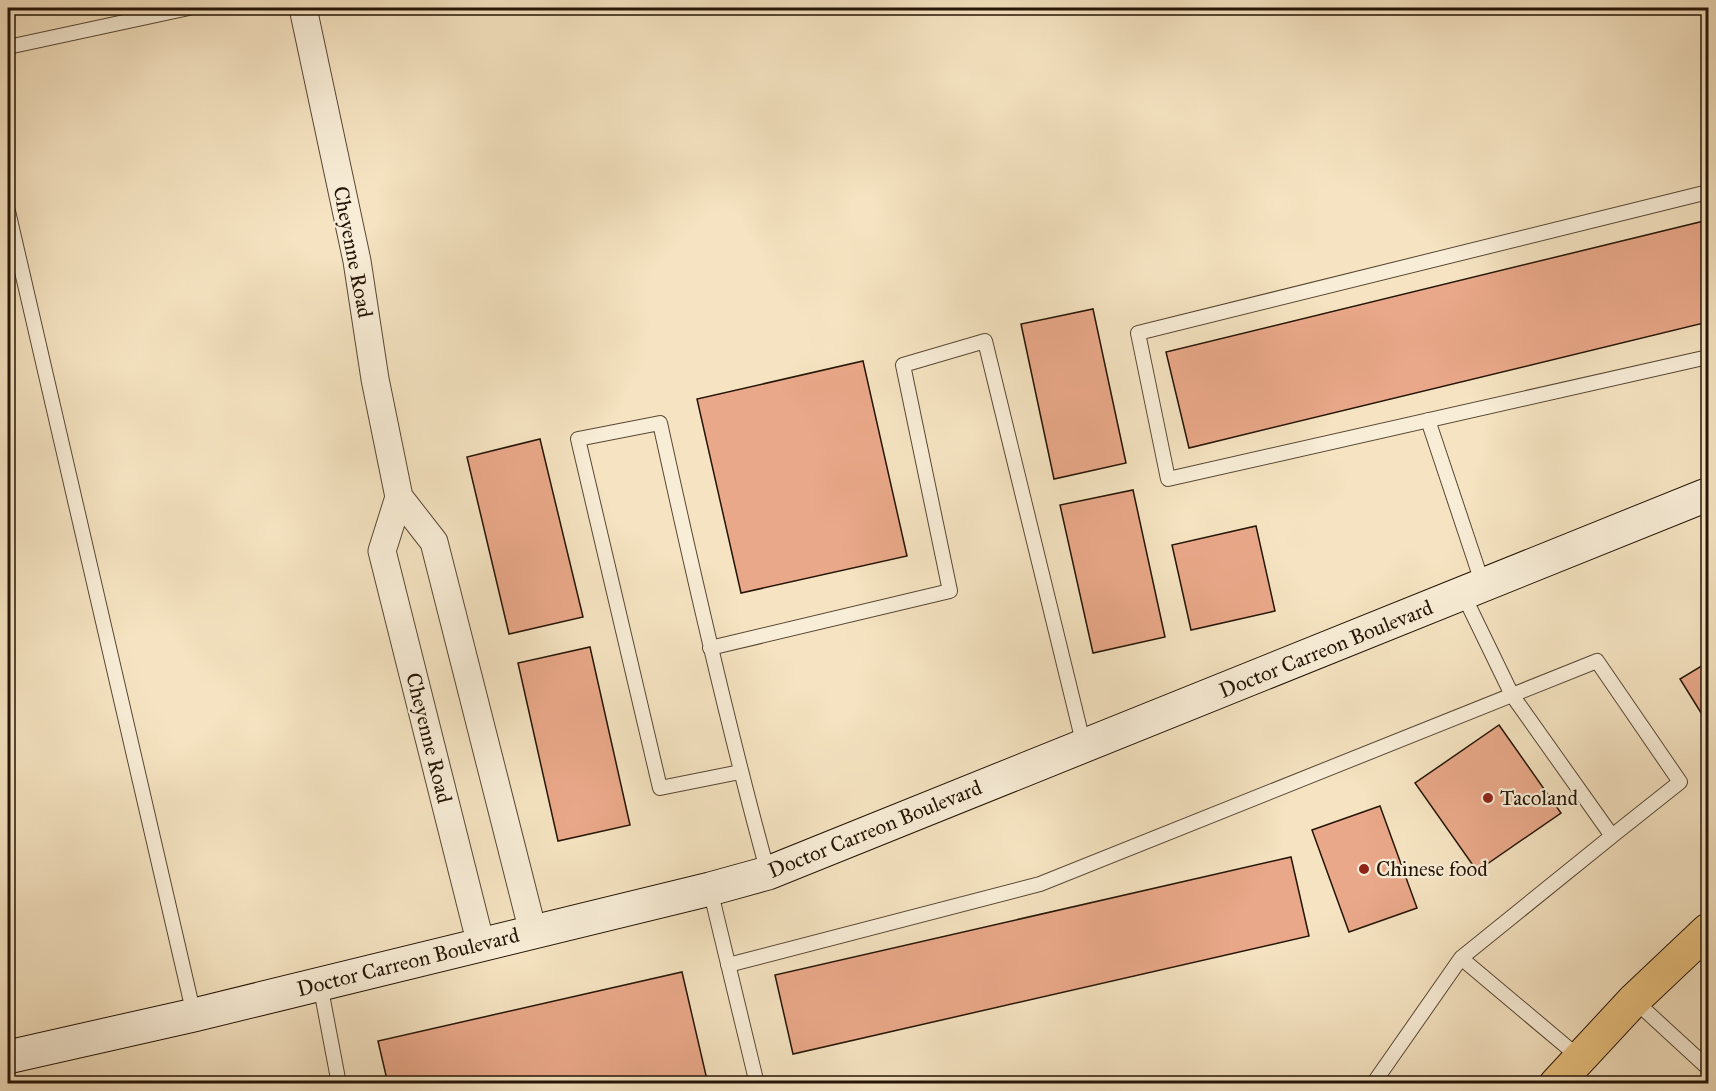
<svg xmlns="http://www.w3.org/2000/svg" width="1716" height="1091" font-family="'IM FELL Great Primer',serif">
  <rect width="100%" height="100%" fill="#f5e3c1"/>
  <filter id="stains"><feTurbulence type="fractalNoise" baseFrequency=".00333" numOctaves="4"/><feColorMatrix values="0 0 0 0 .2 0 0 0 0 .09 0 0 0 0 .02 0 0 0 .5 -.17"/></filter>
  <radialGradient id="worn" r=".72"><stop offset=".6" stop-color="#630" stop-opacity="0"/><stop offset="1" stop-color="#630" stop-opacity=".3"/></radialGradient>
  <path fill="#e9a889" stroke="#251506" stroke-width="1.5" d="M1708,220V322L1189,448L1166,352Z
    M1093,309L1126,463L1054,479L1021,324Z
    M863,361L907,556L741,593L697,399Z
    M540,439L583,617L509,634L467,457Z
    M1133,490L1165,637L1093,653L1060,505Z
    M1256,526L1275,611L1191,630L1172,545Z
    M590,647L630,825L558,841L518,663Z
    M1708,662V724L1680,679Z
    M1499,725L1561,813L1477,871L1415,783Z
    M1380,806L1417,908L1349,932L1312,830Z
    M1291,857L1309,936L793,1054L775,975Z
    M682,972L708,1084H388L378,1041Z"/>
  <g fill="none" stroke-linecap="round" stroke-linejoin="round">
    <g stroke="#594835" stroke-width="16">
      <path id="service" d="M8,47L189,8
        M1708,192L1138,333L1168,479L1708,357
        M8,211L194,1015
        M1428,420L1483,585
        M710,648L950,591L903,365L985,341L1084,746
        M740,772L660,788L578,439L660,423C693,574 727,724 768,873
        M710,889L757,1084
        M1461,958L1580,1058
        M728,965L1040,884L1597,661L1680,782L1612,836
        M320,984L339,1084
        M1634,1000L1708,1068
        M1373,1084L1461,958L1612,836L1512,695L1463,594"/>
    </g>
    <g stroke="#594835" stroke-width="29">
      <path id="minor" d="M303,8L357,261L375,379L399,497L434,542L533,932
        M399,497L382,551L481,945"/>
    </g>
    <g stroke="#251506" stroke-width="35">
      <path id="secondary" d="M8,1057L194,1015L710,889L768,873L1704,496L1708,497"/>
    </g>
    <g stroke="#251506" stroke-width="35">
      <path id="primary" d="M1556,1084L1634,1000L1708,930"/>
    </g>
    <use href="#service" stroke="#f8edd7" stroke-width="14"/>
    <use href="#minor" stroke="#f8edd7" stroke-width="27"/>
    <use href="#secondary" stroke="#f8edd7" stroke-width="33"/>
    <use href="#primary" stroke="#eac280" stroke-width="33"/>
  </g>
  <g fill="#8f2418" stroke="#f8edd7" stroke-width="2">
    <circle cx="1488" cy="798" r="6"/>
    <circle cx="1364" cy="869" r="6"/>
  </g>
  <g text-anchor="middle" stroke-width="4.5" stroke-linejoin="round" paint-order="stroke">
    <g font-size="21" fill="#251506" stroke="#f8edd7">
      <text transform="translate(353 252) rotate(79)" y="7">Cheyenne Road</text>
      <text transform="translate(1326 649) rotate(-22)" y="7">Doctor Carreon Boulevard</text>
      <text transform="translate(429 738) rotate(76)" y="7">Cheyenne Road</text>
      <text transform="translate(875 829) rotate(-22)" y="7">Doctor Carreon Boulevard</text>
      <text transform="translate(408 962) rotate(-14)" y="7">Doctor Carreon Boulevard</text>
    </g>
    <g font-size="21" fill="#251506" stroke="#f8edd7" text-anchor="start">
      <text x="1500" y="805">Tacoland</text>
      <text x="1376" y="876">Chinese food</text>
    </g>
  </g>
  <rect width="1716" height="1091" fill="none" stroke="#f5e3c1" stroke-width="30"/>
  <rect x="9" y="9" width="1698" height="1073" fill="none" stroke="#251506" stroke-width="3"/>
  <rect x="15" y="15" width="1686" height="1061" fill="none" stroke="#251506" stroke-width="1.5"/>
  <rect width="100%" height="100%" filter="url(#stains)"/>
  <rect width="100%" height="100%" fill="url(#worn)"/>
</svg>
